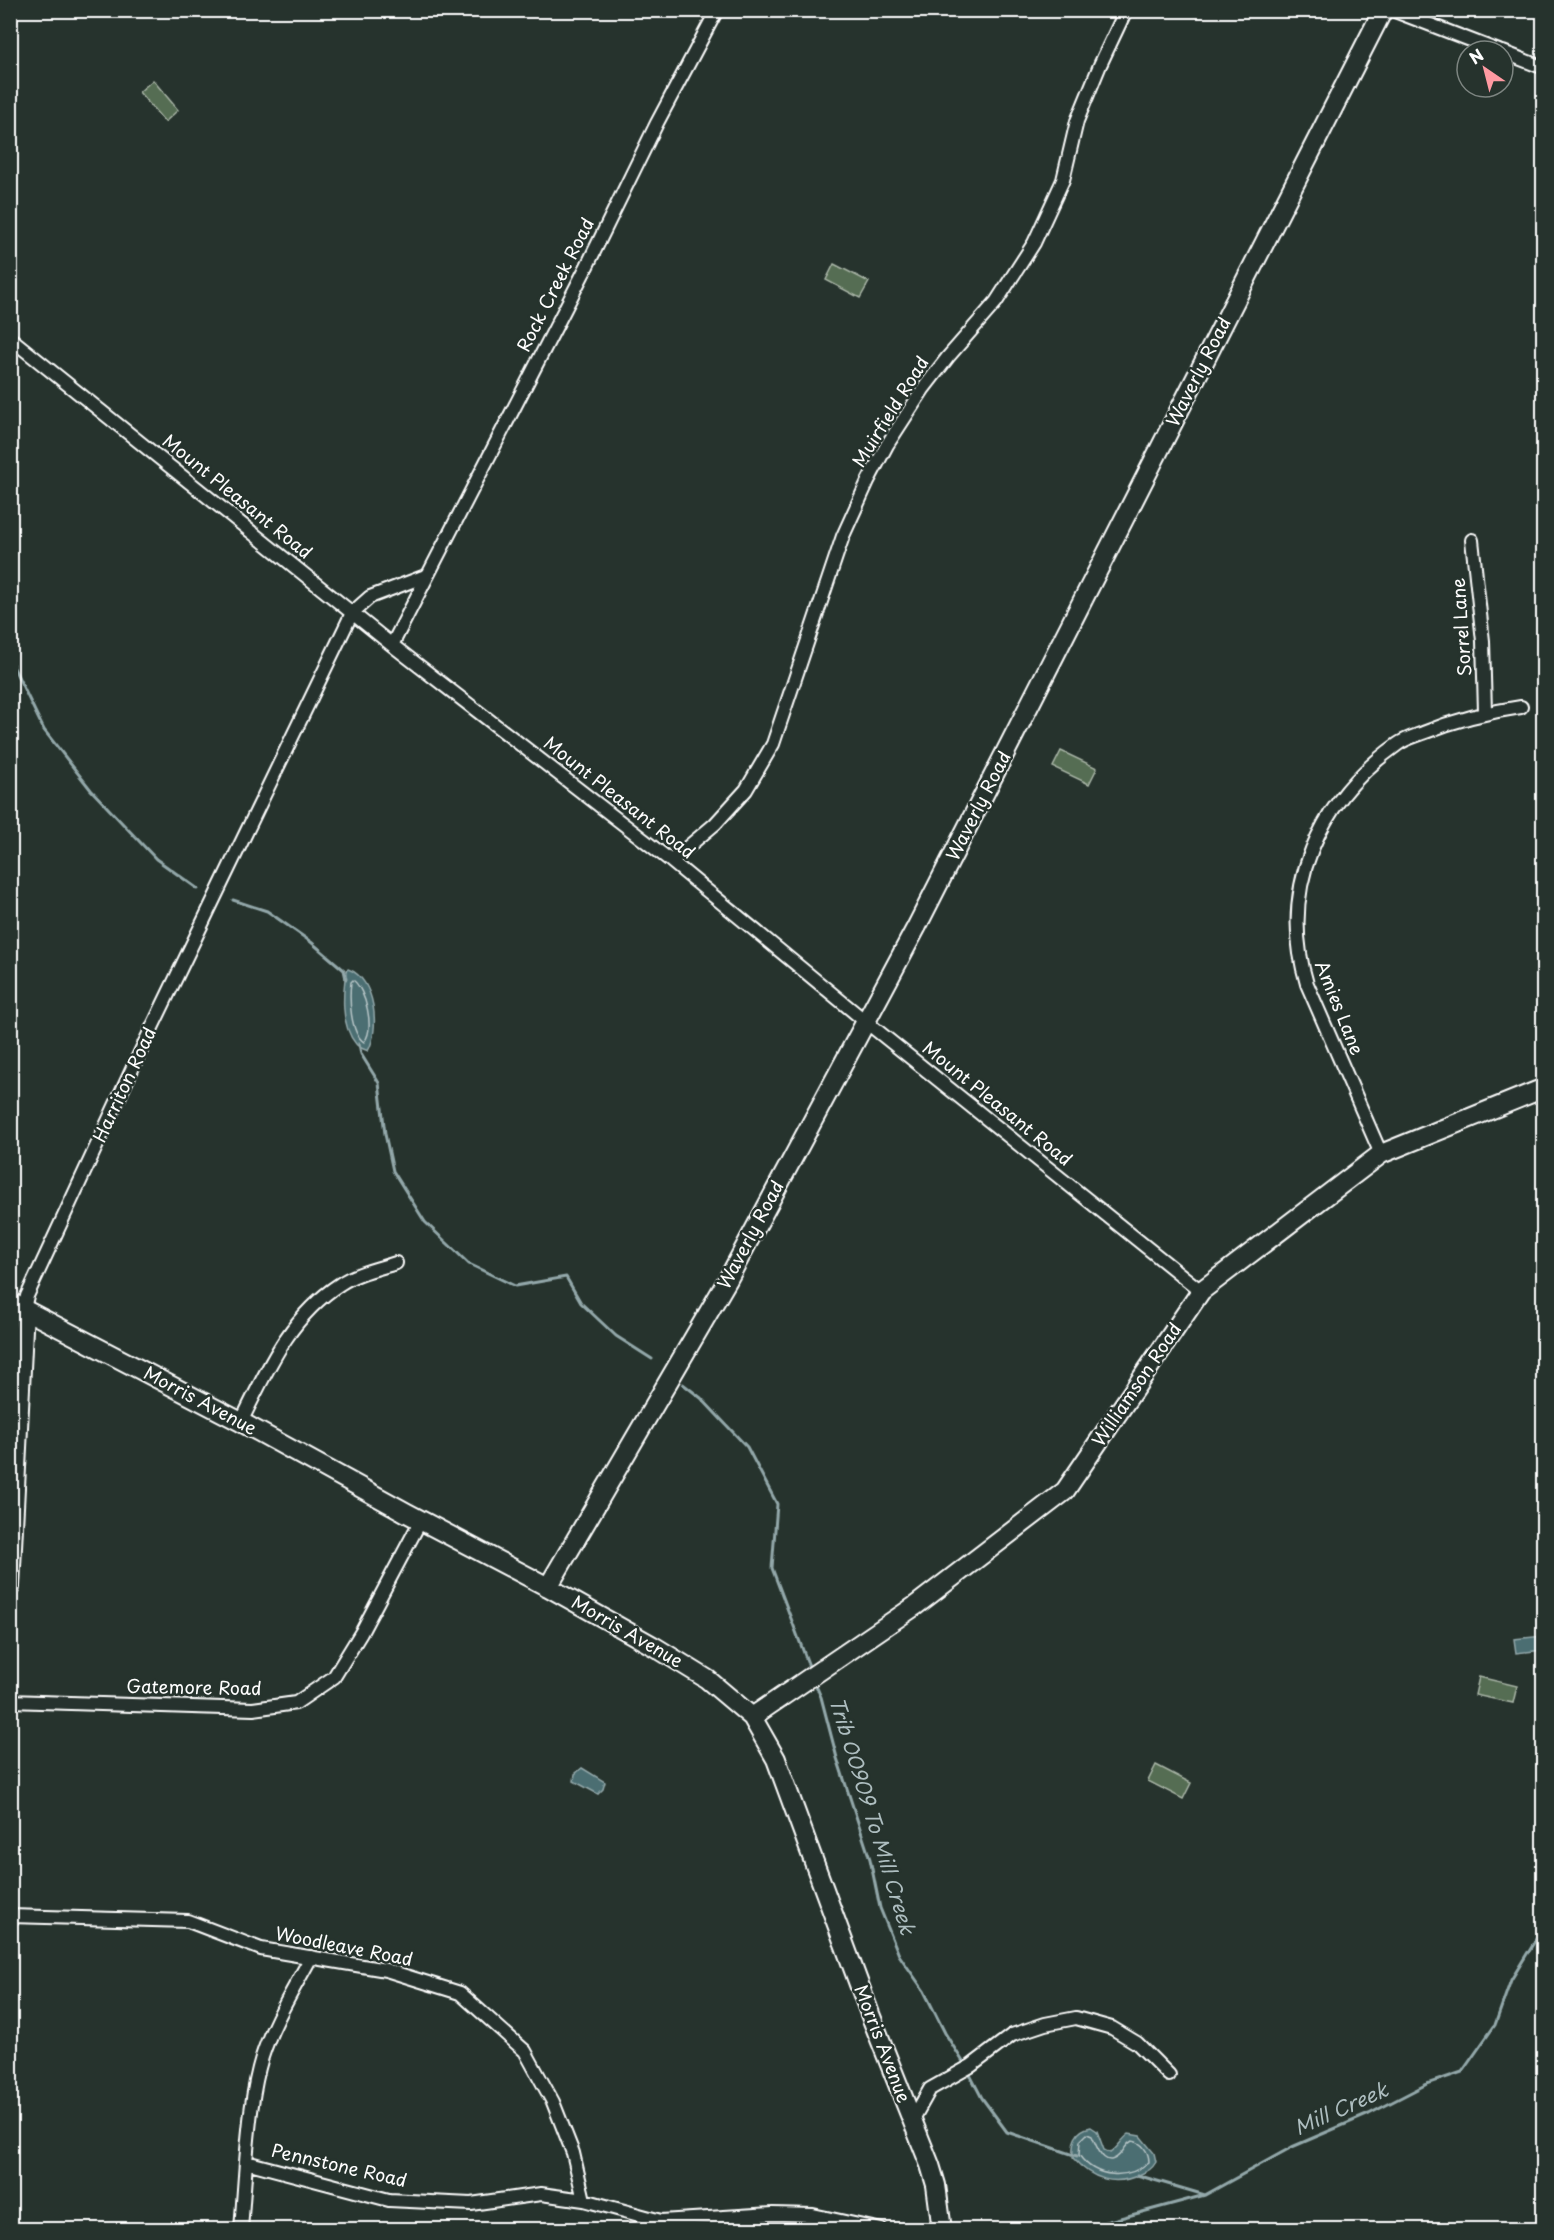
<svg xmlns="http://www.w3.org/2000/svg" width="1554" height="2240" font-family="'Playpen Sans',sans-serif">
  <rect width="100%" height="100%" fill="#26332d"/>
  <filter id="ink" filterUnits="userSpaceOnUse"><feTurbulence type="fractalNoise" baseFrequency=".0167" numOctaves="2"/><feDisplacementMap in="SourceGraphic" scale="12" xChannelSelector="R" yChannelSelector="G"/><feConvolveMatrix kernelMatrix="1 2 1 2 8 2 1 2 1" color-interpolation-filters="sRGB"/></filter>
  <g filter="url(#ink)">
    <path fill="#556d52" stroke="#aab6a8" stroke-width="1.5" d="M153,80L178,110L165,122L139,92Z
      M834,264L869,282L860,298L826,280Z
      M1061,751L1097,768L1089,784L1053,767Z
      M1479,1677L1517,1686L1513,1703L1475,1695Z
      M1156,1765L1191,1783L1183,1799L1148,1781Z"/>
    <path fill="#4b6e72" stroke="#93a8aa" stroke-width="1.5" d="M348,969C376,979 380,1029 368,1051C364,1049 359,1048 356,1044C340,1025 343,993 346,971Z
      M1543,1636V1650L1516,1653L1514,1639Z
      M582,1768L605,1782L603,1789L598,1794L574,1781L575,1774Z
      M1091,2127L1097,2131L1104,2150L1110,2153C1118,2148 1121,2140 1129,2134L1140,2136L1154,2153L1156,2162C1152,2169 1148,2171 1141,2174C1116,2187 1092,2180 1073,2158C1072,2143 1074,2130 1091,2127Z"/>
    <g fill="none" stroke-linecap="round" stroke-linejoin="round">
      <path stroke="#b7c5c7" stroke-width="1.5" d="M353,980C366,990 375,1029 364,1042C350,1033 349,998 351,982Z
        M1087,2134L1092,2136C1097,2147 1105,2173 1122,2152C1126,2147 1126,2144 1132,2141C1142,2142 1149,2152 1149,2162C1128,2180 1096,2179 1079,2155L1080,2141Z"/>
      <path stroke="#93a8aa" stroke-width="3" d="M10,660L44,730L91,790L156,859L198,889
        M233,900L267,911L311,942L344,970L346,979
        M359,1044L361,1054L379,1083L385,1134L393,1171L425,1222L469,1264L515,1286L566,1277L581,1303L616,1336L652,1359
        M683,1384L701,1398L747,1447L777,1504L772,1568L810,1669
        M814,1681L821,1697L837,1758L870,1859L880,1908L899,1955L924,1991L945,2033L965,2065
        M968,2071L982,2098L1007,2132L1077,2156
        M1137,2175L1205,2195
        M1076,2230L1205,2195L1292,2147L1369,2114L1427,2084L1462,2072L1495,2025L1511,1980L1544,1926"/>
      <g stroke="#fff" stroke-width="16">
        <path id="street" d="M1392,10L1499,51
          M1503,52L1544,68
          M10,338L392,645L671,861L865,1021L1201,1291
          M1472,540L1483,641L1485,712
          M392,645L587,266L657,123L717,10
          M671,861L715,824L746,790L773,744L843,536L868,481L887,445L924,388L948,357L996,302L1034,243L1063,180L1077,121L1100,65L1126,10
          M1381,1154L1307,984C1278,888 1319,800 1398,744C1405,739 1415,736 1423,733C1455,720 1486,712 1521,707
          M24,1309L27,1296L134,1065L352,613L370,597L428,575
          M241,1422C267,1370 289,1317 340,1284C356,1273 377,1269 396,1263
          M10,1701L253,1709L296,1703L334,1677L361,1633L421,1520
          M10,1916L188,1921L261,1949L386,1970L460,1993L525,2051L553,2102L573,2153L584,2200
          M912,2121L930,2089L971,2066L1012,2035L1045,2024L1076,2018L1112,2028L1137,2043L1169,2075
          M246,2162C249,2127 252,2090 262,2057C273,2022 294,1989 311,1957
          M241,2230L246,2162L389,2200L471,2204L541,2194L584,2200L661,2221L773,2214L813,2215L882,2230"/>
      </g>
      <g stroke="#fff" stroke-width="22">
        <path id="secondary" d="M10,1302L241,1422L407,1513L548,1587L655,1647L707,1679L752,1717L776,1759L870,2014L930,2165L936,2185L942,2230
          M10,1587L24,1309
          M548,1587L727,1281L917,926L1383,10
          M752,1717L915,1606L1065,1491L1201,1291L1381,1154L1544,1088"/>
      </g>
      <use href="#street" stroke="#26332d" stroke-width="12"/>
      <use href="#secondary" stroke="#26332d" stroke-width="18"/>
    </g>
  </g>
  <g text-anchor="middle" stroke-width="5" stroke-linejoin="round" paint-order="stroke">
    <g font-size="18" fill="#fff" stroke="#26332d">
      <text transform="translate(556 285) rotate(-63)" y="6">Rock Creek Road</text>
      <text transform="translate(1199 372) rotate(-63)" y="6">Waverly Road</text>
      <text transform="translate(891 412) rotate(-58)" y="6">Muirfield Road</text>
      <text transform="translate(237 497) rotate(39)" y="6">Mount Pleasant Road</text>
      <text transform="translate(1462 627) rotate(-94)" y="6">Sorrel Lane</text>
      <text transform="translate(619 798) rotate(38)" y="6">Mount Pleasant Road</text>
      <text transform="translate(979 806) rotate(-63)" y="6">Waverly Road</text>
      <text transform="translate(1339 1008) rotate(68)" y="6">Amies Lane</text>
      <text transform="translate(125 1085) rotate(-65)" y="6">Harriton Road</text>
      <text transform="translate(997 1104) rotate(39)" y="6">Mount Pleasant Road</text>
      <text transform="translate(751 1235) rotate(-62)" y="6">Waverly Road</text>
      <text transform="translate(1137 1385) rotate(-56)" y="6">Williamson Road</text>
      <text transform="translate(200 1401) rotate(28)" y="6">Morris Avenue</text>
      <text transform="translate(627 1632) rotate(30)" y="6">Morris Avenue</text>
      <text transform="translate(194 1688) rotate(1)" y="6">Gatemore Road</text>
      <text transform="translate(344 1947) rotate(11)" y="6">Woodleave Road</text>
      <text transform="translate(882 2044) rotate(69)" y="6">Morris Avenue</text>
      <text transform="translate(339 2166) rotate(13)" y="6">Pennstone Road</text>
    </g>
    <g font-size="20" font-style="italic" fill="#aebec0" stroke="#26332d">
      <text transform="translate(872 1816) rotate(73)" y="7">Trib 00909 To Mill Creek</text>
      <text transform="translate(1341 2109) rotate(-24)" y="7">Mill Creek</text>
    </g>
  </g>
  <rect width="1554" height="2240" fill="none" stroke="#26332d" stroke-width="36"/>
  <rect x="18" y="18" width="1518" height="2204" fill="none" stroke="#fff" stroke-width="2" filter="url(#ink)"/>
  <g transform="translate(1485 69) rotate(325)"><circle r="28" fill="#26332d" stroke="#7d8581" stroke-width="1.5"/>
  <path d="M0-4.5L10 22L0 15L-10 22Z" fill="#ff9aa2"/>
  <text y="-9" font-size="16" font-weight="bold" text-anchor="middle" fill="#ffffff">N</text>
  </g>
</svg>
